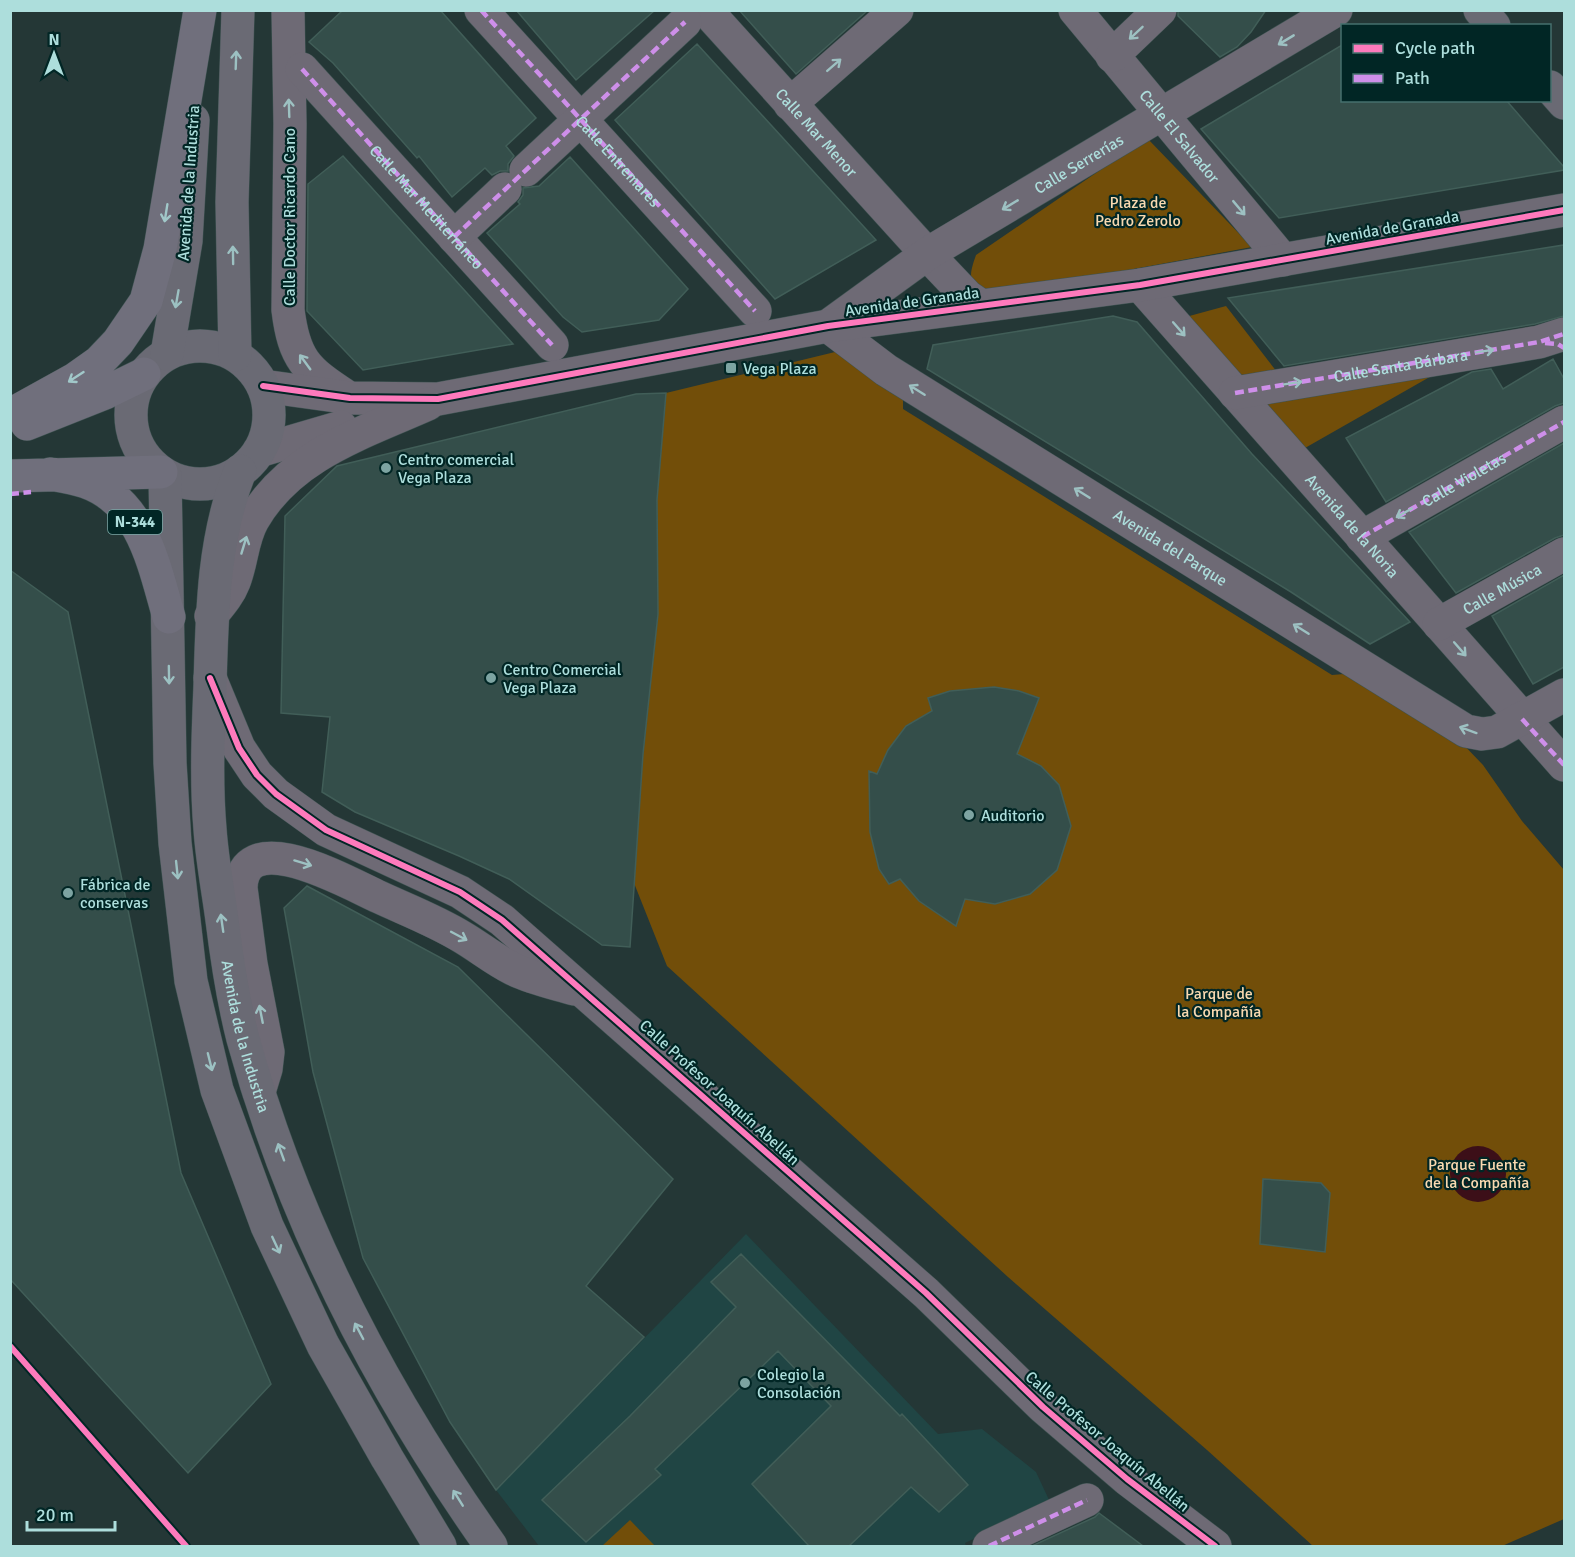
<svg xmlns="http://www.w3.org/2000/svg" width="1575" height="1557" font-family="Signika,sans-serif">
  <rect width="100%" height="100%" fill="#243736"/>
  <path fill="#204544" d="M746,1234L938,1434L982,1429L1036,1472L1050,1502L965,1543L966,1546H539L496,1490Z"/>
  <path fill="#724e09" d="M1147,138L1252,247L989,296C968,283 968,278 976,255Z
    M1226,306L1277,372L1231,378L1182,318Z
    M835,352L903,398V409L1332,675L1344,674L1459,740L1483,765L1522,821L1564,870V1519L1502,1546H1313L1207,1450L1008,1277L667,966L634,883L643,754L658,614L657,500L666,393Z
    M1449,366L1305,448L1262,399Z
    M630,1520L655,1546H602Z"/>
  <path fill="#3c0f18" d="M1450 1174a28 28 0 1 1 56 0a28 28 0 1 1-56 0Z"/>
  <path fill="#344e4a" stroke="#415e58" stroke-width="1.5" d="M343,10H440L536,118L506,146L514,156L508,164V171H500L492,175L485,168L452,197L419,156L417,158L333,63L309,42Z
    M516,10H655L576,80Z
    M739,10H868L796,74Z
    M1178,10H1266L1251,32L1237,47L1220,57L1178,16Z
    M697,44L876,240L775,299L615,120Z
    M1342,45V100H1506L1564,167V170L1279,218L1201,129Z
    M343,156L513,344L363,370L307,311L308,184Z
    M570,157L688,289L659,320L582,332L563,317L487,233L520,204L518,202L523,195V188L539,186Z
    M1564,245V316L1535,324L1284,366L1228,298Z
    M1113,316L1137,322L1252,454L1410,622L1370,644L1291,592L927,369L933,345Z
    M1553,359L1564,379V403L1555,406L1386,502L1346,438L1472,372L1491,369L1503,389Z
    M666,393L657,500L658,614L643,754L630,947L602,945L509,879L459,856L355,812L322,792L330,717L281,713L285,516L337,466L636,394Z
    M1564,443V535L1555,538L1456,593L1409,532Z
    M10,570L68,612L181,1173L271,1384L188,1473L10,1279Z
    M1564,575V667L1533,684L1492,616Z
    M994,687L1019,691L1039,698L1017,754L1041,766L1059,785L1071,826L1057,870L1030,894L995,904L965,899L956,926L919,901L900,879L889,884L879,869L870,832L869,771L877,774L888,750L906,726L932,711L928,698L950,691Z
    M307,886L458,967L673,1179L586,1286L644,1337L496,1490L450,1422L363,1258L313,1072L284,908Z
    M1263,1179L1321,1183L1330,1193L1325,1252L1260,1244Z
    M741,1254L900,1416L902,1414L968,1485L939,1512L911,1487L849,1546H809L752,1484L831,1406L778,1351L655,1469L661,1475L586,1542L542,1500L630,1416L736,1307L711,1282Z
    M1099,1513L1143,1546H1032L1095,1517Z"/>
  <g fill="none" stroke-linecap="round" stroke-linejoin="round">
    <g stroke="#3e5352" stroke-width="34">
      <g id="minor">
        <path d="M288,10L290,124L288,310C294,359 306,370 346,396"/>
        <path d="M481,10L755,311"/>
        <path id="s1" d="M706,10L927,254L967,296L980,305"/>
        <path id="s2" d="M1075,10L1283,260"/>
        <path d="M1112,56L1160,10"/>
        <path id="s3" d="M302,69L552,345"/>
        <path d="M790,104L897,10"/>
        <path d="M526,170L685,22"/>
        <path d="M454,237L505,189"/>
        <path id="s4" d="M1140,285L1564,765"/>
        <path id="s5" d="M832,323L927,254L1336,10"/>
        <path id="s6" d="M828,326L886,370L1466,731L1482,734L1497,732L1564,695"/>
        <path d="M263,386L350,398L438,399L828,326L1140,285L1564,210"/>
        <path d="M1235,393L1539,342L1564,334"/>
        <path d="M259,451L341,427"/>
        <path d="M1362,537L1564,422"/>
        <path d="M211,616C220,605 229,595 234,582C242,562 242,539 253,520C290,455 363,433 428,404"/>
        <path id="s7" d="M1439,624L1564,554"/>
        <path d="M210,678L239,748L257,775L276,794L326,830L460,892L502,920L926,1293L1043,1407L1127,1479L1215,1546"/>
        <path d="M259,1092L266,1069L268,1052L251,964L241,888C243,822 350,884 379,897C407,910 436,921 462,937C479,947 495,960 513,969C531,978 554,983 574,989"/>
        <path d="M989,1546L1087,1500"/>
      </g>
    </g>
    <g stroke="#3e5352" stroke-width="34">
      <g id="major">
        <path d="M1480,10L1494,26"/>
        <path d="M1550,87L1564,103"/>
        <circle cx="200" cy="415" r="69"/>
        <path d="M167,354L186,241L193,120"/>
        <path d="M235,355L232,202L238,10"/>
        <path id="s8" d="M240,471C213,539 212,613 210,686C208,732 206,783 210,829C212,859 218,890 222,920C227,960 233,1000 243,1039C293,1222 382,1392 491,1546"/>
        <path d="M165,475L170,763L175,843L191,981L217,1090L267,1226L323,1345L387,1458L440,1546"/>
      </g>
    </g>
    <g stroke="#3e5352" stroke-width="34">
      <path id="highway" d="M10,415L75,379L99,362L118,342L146,301L160,249L200,10
        M27,424L105,393L144,374
        M50,474C62,476 75,478 86,482C143,502 154,566 169,617
        M10,476L161,472"/>
    </g>
    <use href="#minor" stroke="#6e6a75" stroke-width="33"/>
    <use href="#major" stroke="#6a6a74" stroke-width="33"/>
    <use href="#highway" stroke="#706f7c" stroke-width="33"/>
    <g stroke="#ce8fe9" stroke-width="4.5" stroke-dasharray="9 4.5" stroke-linecap="butt">
      <path id="s9" d="M481,10L755,311"/>
      <path d="M302,69L552,345"/>
      <path d="M454,237L685,22"/>
      <path d="M1545,343L1558,344L1564,348"/>
      <path id="s10" d="M1235,393L1539,342L1564,334"/>
      <path d="M10,494L31,492"/>
      <path id="s11" d="M1362,537L1564,422"/>
      <path d="M1522,719L1564,765"/>
      <path d="M989,1546L1087,1500"/>
    </g>
    <g stroke="#012625" stroke-width="10">
      <path id="cycleway" d="M263,386L350,398L438,399L828,326L1140,285L1564,210
        M210,678L239,748L257,775L276,794L326,830L460,892L502,920L926,1293L1043,1407L1127,1479L1215,1546
        M10,1346L186,1546"/>
    </g>
    <use href="#cycleway" stroke="#fd7abc" stroke-width="6"/>
  </g>
  <defs><path id="oneway-shaft" d="M-6 0H5M1.5-3L5.5 0L1.5 3" fill="none" stroke-width="1.6" stroke-linecap="round" stroke-linejoin="round" transform="scale(1.5)"/></defs>
  <g stroke="#9dc1c2">
    <use href="#oneway-shaft" transform="translate(1136 33) rotate(137)"/>
    <use href="#oneway-shaft" transform="translate(1286 40) rotate(149)"/>
    <use href="#oneway-shaft" transform="translate(834 65) rotate(-41)"/>
    <use href="#oneway-shaft" transform="translate(289 108) rotate(-92)"/>
    <use href="#oneway-shaft" transform="translate(1010 205) rotate(149)"/>
    <use href="#oneway-shaft" transform="translate(1239 208) rotate(50)"/>
    <use href="#oneway-shaft" transform="translate(1179 329) rotate(49)"/>
    <use href="#oneway-shaft" transform="translate(1485 351) rotate(-9)"/>
    <use href="#oneway-shaft" transform="translate(305 362) rotate(-126)"/>
    <use href="#oneway-shaft" transform="translate(1293 383) rotate(-9)"/>
    <use href="#oneway-shaft" transform="translate(917 390) rotate(-148)"/>
    <use href="#oneway-shaft" transform="translate(1082 493) rotate(-148)"/>
    <use href="#oneway-shaft" transform="translate(1404 513) rotate(150)"/>
    <use href="#oneway-shaft" transform="translate(244 545) rotate(-73)"/>
    <use href="#oneway-shaft" transform="translate(1301 629) rotate(-148)"/>
    <use href="#oneway-shaft" transform="translate(1460 649) rotate(49)"/>
    <use href="#oneway-shaft" transform="translate(1468 730) rotate(-160)"/>
    <use href="#oneway-shaft" transform="translate(303 863) rotate(17)"/>
    <use href="#oneway-shaft" transform="translate(459 936) rotate(28)"/>
    <use href="#oneway-shaft" transform="translate(261 1014) rotate(-101)"/>
  </g>
  <g stroke="#9cc1c2">
    <use href="#oneway-shaft" transform="translate(236 60) rotate(-88)"/>
    <use href="#oneway-shaft" transform="translate(233 255) rotate(-91)"/>
    <use href="#oneway-shaft" transform="translate(177 299) rotate(100)"/>
    <use href="#oneway-shaft" transform="translate(169 675) rotate(89)"/>
    <use href="#oneway-shaft" transform="translate(177 870) rotate(84)"/>
    <use href="#oneway-shaft" transform="translate(222 923) rotate(-98)"/>
    <use href="#oneway-shaft" transform="translate(210 1062) rotate(76)"/>
    <use href="#oneway-shaft" transform="translate(281 1152) rotate(-110)"/>
    <use href="#oneway-shaft" transform="translate(276 1245) rotate(65)"/>
    <use href="#oneway-shaft" transform="translate(359 1331) rotate(-118)"/>
    <use href="#oneway-shaft" transform="translate(458 1498) rotate(-122)"/>
  </g>
  <g stroke="#a1c8c9">
    <use href="#oneway-shaft" transform="translate(166 213) rotate(99)"/>
    <use href="#oneway-shaft" transform="translate(76 377) rotate(147)"/>
  </g>
  <g fill="#7da4a2" stroke="#012625" stroke-width="2">
    <rect x="725" y="362" width="12" height="12" rx="3"/>
    <circle cx="386" cy="468" r="6"/>
    <circle cx="491" cy="678" r="6"/>
    <circle cx="969" cy="815" r="6"/>
    <circle cx="68" cy="893" r="6"/>
    <circle cx="745" cy="1383" r="6"/>
  </g>
  <g text-anchor="middle" stroke-width="4.5" stroke-linejoin="round" paint-order="stroke">
    <rect fill="#012625" stroke="#79a7a5" stroke-width="1.5" x="108" y="510" width="54" height="24" rx="4.5"/>
    <g font-size="15" font-weight="bold" fill="#addedc">
      <text x="135" y="527">N-344</text>
    </g>
    <g font-size="16" fill="#addedc" stroke="#012625">
      <text dy="6" stroke="none"><textPath href="#s1" startOffset="165">Calle Mar Menor</textPath></text>
      <text dy="6" stroke="none"><textPath href="#s2" startOffset="164">Calle El Salvador</textPath></text>
      <text dy="6" stroke="none"><textPath href="#s9" startOffset="204">Calle Entremares</textPath></text>
      <text dy="6" stroke="none"><textPath href="#s5" startOffset="294">Calle Serrerías</textPath></text>
      <text transform="translate(188 183) rotate(-86)" y="6">Avenida de la Industria</text>
      <text dy="6" stroke="none"><textPath href="#s3" startOffset="186">Calle Mar Mediterráneo</textPath></text>
      <text transform="translate(289 217) rotate(-90)" y="6">Calle Doctor Ricardo Cano</text>
      <text transform="translate(1392 227) rotate(-10)" y="6">Avenida de Granada</text>
      <text transform="translate(912 301) rotate(-8)" y="6">Avenida de Granada</text>
      <text dy="6" stroke="none"><textPath href="#s10" startOffset="168">Calle Santa Bárbara</textPath></text>
      <text dy="6" stroke="none"><textPath href="#s11" startOffset="117">Calle Violetas</textPath></text>
      <text dy="6" stroke="none"><textPath href="#s4" startOffset="321">Avenida de la Noria</textPath></text>
      <text dy="6" stroke="none"><textPath href="#s6" startOffset="408">Avenida del Parque</textPath></text>
      <text dy="6" stroke="none"><textPath href="#s7" startOffset="72">Calle Música</textPath></text>
      <text dy="6" stroke="none"><textPath href="#s8" startOffset="572">Avenida de la Industria</textPath></text>
      <text transform="translate(720 1092) rotate(42)" y="6">Calle Profesor Joaquín Abellán</text>
      <text transform="translate(1108 1441) rotate(40)" y="6">Calle Profesor Joaquín Abellán</text>
    </g>
    <g font-size="16" fill="#f9d9b0" stroke="#012625">
      <text x="1138" y="208">Plaza de<tspan x="1138" dy="18">Pedro Zerolo</tspan></text>
      <text x="1219" y="999">Parque de<tspan x="1219" dy="18">la Compañía</tspan></text>
      <text x="1477" y="1170">Parque Fuente<tspan x="1477" dy="18">de la Compañía</tspan></text>
    </g>
    <g font-size="16" fill="#addedc" stroke="#012625" text-anchor="start">
      <text x="743" y="374">Vega Plaza</text>
      <text x="398" y="465">Centro comercial<tspan x="398" dy="18">Vega Plaza</tspan></text>
      <text x="503" y="675">Centro Comercial<tspan x="503" dy="18">Vega Plaza</tspan></text>
      <text x="981" y="821">Auditorio</text>
      <text x="80" y="890">Fábrica de<tspan x="80" dy="18">conservas</tspan></text>
      <text x="757" y="1380">Colegio la<tspan x="757" dy="18">Consolación</tspan></text>
    </g>
  </g>
  <rect width="1575" height="1557" fill="none" stroke="#addedc" stroke-width="24"/>
  <rect x="1341" y="24" width="210" height="78" fill="#012625" stroke="#46706e" stroke-width="1.5"/>
  <rect x="1353" y="44" width="30" height="9" fill="#fd7abc" stroke="#46706e" stroke-width="1.5"/>
  <text x="1395" y="54" font-size="18" fill="#addedc">Cycle path</text>
  <rect x="1353" y="74" width="30" height="9" fill="#ce8fe9" stroke="#46706e" stroke-width="1.5"/>
  <text x="1395" y="84" font-size="18" fill="#addedc">Path</text>
  <g transform="translate(54 54)" stroke="#012625" stroke-width="4.5" paint-order="stroke">
  <path d="M0-4.5L10 22L0 15L-10 22Z" fill="#addedc"/>
  <text y="-9" font-size="16" font-weight="bold" text-anchor="middle" fill="#addedc">N</text>
  </g>
  <path d="M27 1521v9h88v-9" fill="none" stroke="#addedc" stroke-width="3"/>
  <text x="36" y="1521" font-size="18" fill="#addedc" stroke="#012625" stroke-width="4.5" paint-order="stroke">20 m</text>
</svg>
